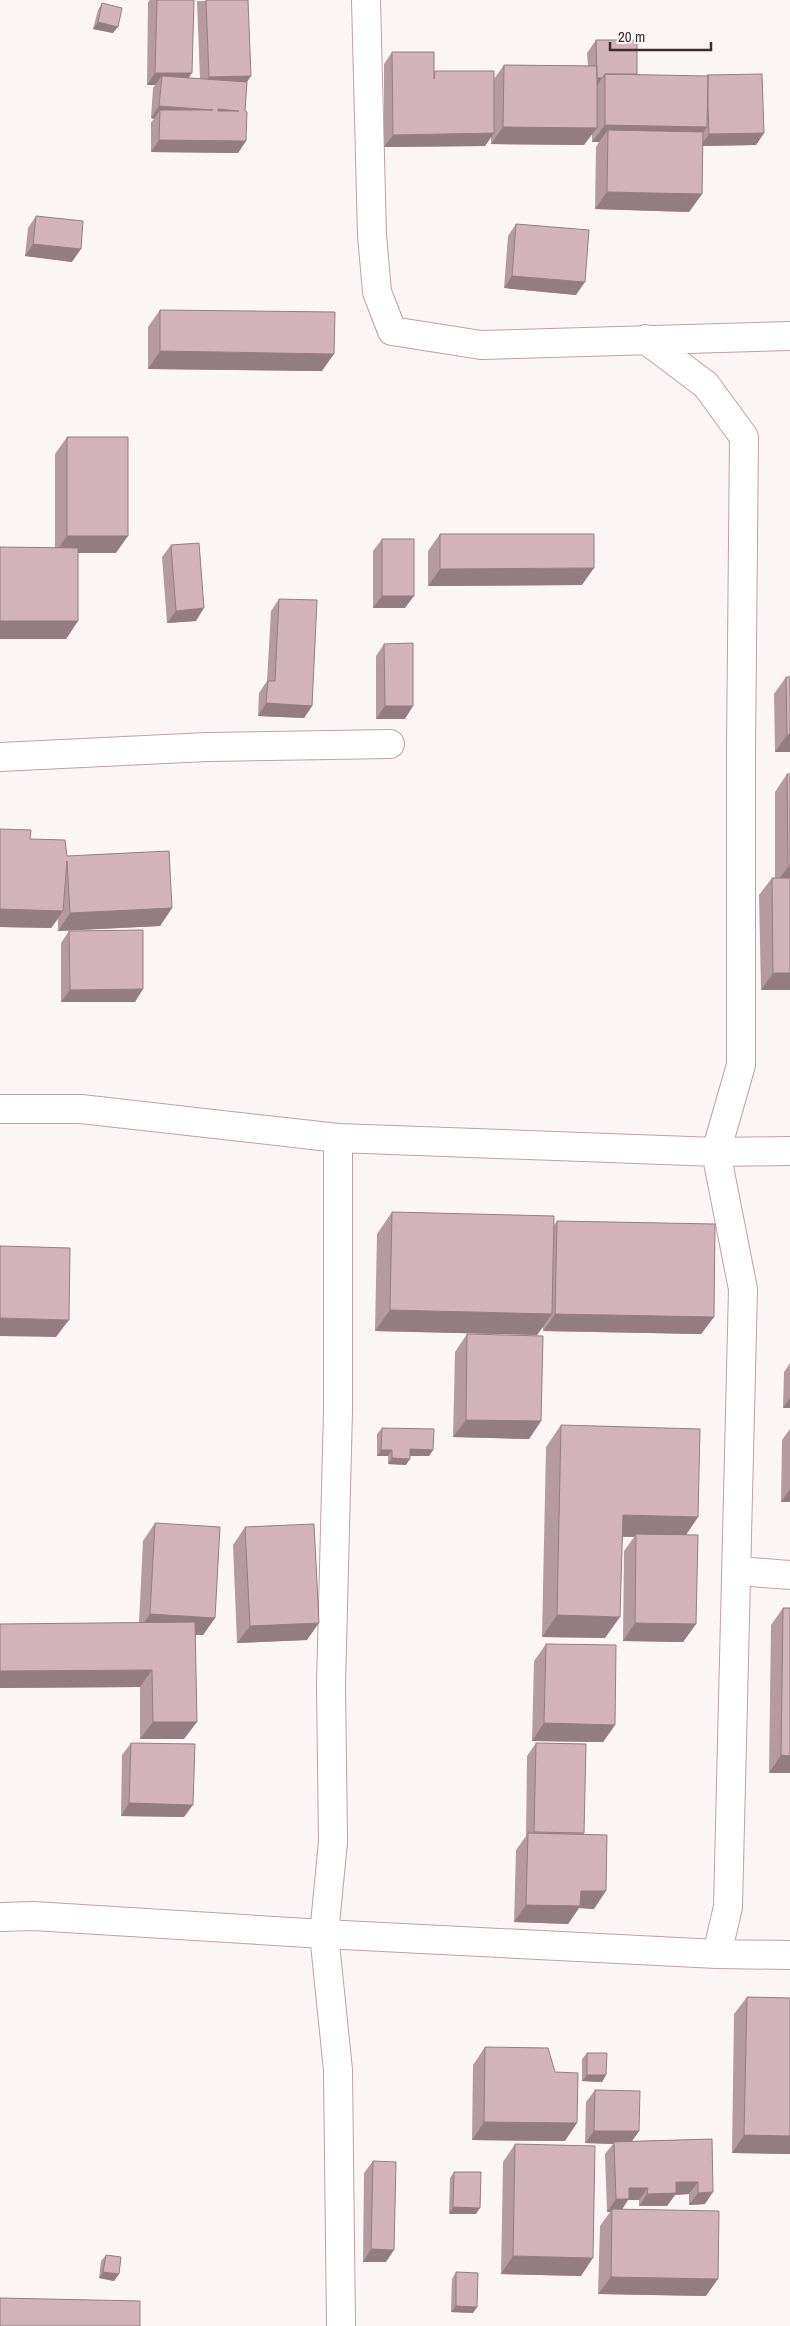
<svg xmlns="http://www.w3.org/2000/svg" width="790" height="2326" font-family="'Archivo Narrow',sans-serif">
  <rect width="100%" height="100%" fill="#fcf5f6"/>
  <g fill="none" stroke-linecap="round" stroke-linejoin="round">
    <g stroke="#bfa0a7" stroke-width="30">
      <path id="street" d="M366,0L372,235L377,292L392,331L481,345L790,336
        M645,339L706,385L744,437L741,752V1065L716,1152L743,1289L728,1907L717,1954
        M0,757L207,747L390,744
        M0,1109H81L338,1138L716,1152L790,1151
        M338,1138V1411L331,1685L333,1842L324,1934L338,2070L341,2326
        M737,1571L790,1575
        M0,1917L33,1916L324,1934L717,1954L790,1955"/>
    </g>
    <use href="#street" stroke="#fff" stroke-width="28"/>
  </g>
  <path fill="#b59aa0" d="M150,0H194L189,78L200,79L197,1L248,0L247,82L245,111L246,141L238,153L151,152V122L154,119L151,118L153,88L155,85H147L148,2Z
    M102,3L113,33L93,29L98,10Z
    M596,40L637,74L764,133L756,145L703,146L702,194L689,212L595,209L596,147L599,142H592V133L584,145L491,144V137L485,146L384,147V64L392,52L434,72L435,71L494,79L504,65L588,66L587,53Z
    M36,216L72,262L25,256L28,228Z
    M516,224L576,295L504,288L508,236Z
    M160,310L322,371L148,369V327Z
    M67,437L116,553H78V621L66,639L55,548V454Z
    M440,534L582,585L428,586V551Z
    M382,539L405,608H373V551Z
    M171,545L196,621L167,623L162,557Z
    M279,599L312,706L304,718L258,716L259,693L267,681L271,611Z
    M384,644L405,719H376V656Z
    M786,677H790V752H775L774,694Z
    M787,774H790V990H761L759,895L772,878H775V792Z
    M0,829L30,839L172,908L160,926L58,931V919L51,928L0,927Z
    M69,931L135,1002H61V943Z
    M392,1212L554,1225L557,1221L714,1317L701,1334L543,1331V1327L537,1335L375,1331L377,1234Z
    M467,1334L541,1421L529,1439L453,1437L455,1352Z
    M790,1363V1408H783L784,1372Z
    M561,1425L698,1517L686,1535L696,1624L683,1642L623,1641L624,1551L634,1537H623L605,1638L542,1637L546,1447Z
    M382,1428L433,1450L429,1456H410L406,1465L388,1464V1456H377V1434Z
    M790,1429V1502H781L782,1440Z
    M155,1523L215,1618L203,1635H196L184,1739H140V1687L0,1688V1624L139,1623L143,1541Z
    M245,1527L307,1640L237,1643L233,1545Z
    M783,1608L790,1773H769L771,1625Z
    M546,1644L615,1725L603,1742L532,1741L534,1661Z
    M131,1743L184,1817L121,1816L122,1755Z
    M536,1743L584,1834L594,1909L579,1908L568,1924L514,1922L516,1850L526,1836L527,1756Z
    M747,1997L790,1998V2154L732,2153L734,2014Z
    M485,2047L565,2141L472,2140L473,2065Z
    M587,2053L606,2075L602,2082L582,2081V2059Z
    M595,2090L639,2131L632,2141L712,2139L705,2204L689,2205V2194L675,2195L667,2206H639V2200H628L622,2209L706,2296L598,2294L600,2226L610,2212H607L605,2154L613,2144L585,2143L586,2102Z
    M515,2144L581,2276L501,2274L503,2162Z
    M373,2161L386,2262H363L364,2173Z
    M454,2172L476,2214H449L450,2178Z
    M106,2255L119,2274L114,2281L99,2278L101,2261Z
    M456,2272L473,2313L451,2312L452,2279Z"/>
  <path fill="#947d82" d="M98,22L118,27L113,33L93,29Z
    M155,73H192L184,85L162,76L155,85H147Z
    M251,76L243,88L201,90L209,77Z
    M597,78H602L594,90Z
    M159,106L213,110H160L154,119L151,118Z
    M218,109L239,111L230,123L209,121Z
    M605,125L707,127L695,144L608,130L599,142H592Z
    M503,127L597,128L584,145L491,144Z
    M494,133L485,146L384,147L393,135Z
    M764,133L756,145L700,146L709,134Z
    M159,140L246,141L238,153L151,152Z
    M607,192L702,194L689,212L595,209Z
    M33,244L81,249L72,262L25,256Z
    M512,276L585,282L576,295L504,288Z
    M160,351L334,354L322,371L148,369Z
    M67,536H128L116,553H55Z
    M594,568L582,585L428,586L440,569Z
    M382,596H414L405,608H373Z
    M204,608L196,621L167,623L176,611Z
    M0,621H78L66,639H0Z
    M266,703L312,706L304,718L258,716Z
    M385,706H413L405,719H376Z
    M787,735H790V752H775Z
    M788,867H790V884H775Z
    M172,908L160,926L58,931L70,913Z
    M0,909L63,911L51,928L0,927Z
    M773,973H790V990H761Z
    M143,989L135,1002H61L70,990Z
    M390,1310L552,1314L537,1335L375,1331Z
    M555,1314L714,1317L701,1334L543,1331Z
    M0,1318L69,1320L56,1337L0,1336Z
    M790,1398V1408H783Z
    M466,1420L541,1421L529,1439L453,1437Z
    M410,1449L433,1450L429,1456H406Z
    M381,1450H392L388,1456H377Z
    M392,1458L410,1459L406,1465L388,1464Z
    M790,1489V1502H781Z
    M623,1515L698,1517L683,1539L636,1534L634,1537L608,1536Z
    M150,1614L215,1618L203,1635L138,1632Z
    M557,1615L620,1617L605,1638L542,1637Z
    M319,1623L307,1640L237,1643L250,1626Z
    M635,1623L696,1624L683,1642L623,1641Z
    M152,1670L140,1687L0,1688V1671Z
    M153,1722H197L184,1739H140Z
    M544,1723L615,1725L603,1742L532,1741Z
    M781,1755L790,1756V1773H769Z
    M129,1803L193,1805L184,1817L121,1816Z
    M581,1891H606L594,1909L579,1908L568,1924L514,1922L526,1905Z
    M587,2075H606L602,2082L582,2081Z
    M484,2122L577,2123L565,2141L472,2140Z
    M594,2131H639L630,2144L614,2142L613,2144L585,2143Z
    M744,2135L790,2136V2154L732,2153Z
    M676,2182H698L689,2194L675,2195L667,2206H639L647,2194Z
    M629,2188H648L639,2200H628L621,2211L612,2209L610,2212H607L616,2199Z
    M713,2192L705,2204L689,2205L698,2193Z
    M453,2207L480,2208L476,2214H449Z
    M371,2249L394,2250L386,2262H363Z
    M513,2256L593,2258L581,2276L501,2274Z
    M103,2272L119,2274L114,2281L99,2278Z
    M611,2277L718,2279L706,2296L598,2294Z
    M456,2306L477,2307L473,2313L451,2312Z"/>
  <path fill="#d3b3ba" stroke="#947d82" fill-rule="evenodd" d="M157,0H194L192,73H155Z
    M206,0H248L251,76L209,77Z
    M102,3L122,8L118,27L98,22Z
    M596,40H637V74H605L602,78H597Z
    M392,52H434V79L435,71H494V133L393,135Z
    M504,65L597,66V128L503,127Z
    M605,74L708,76L707,127L605,125Z
    M762,74L764,133L709,134L708,105V76L707,75Z
    M162,76L247,82L245,111L247,112L246,141L159,140L160,110H213L159,106ZM218,109L239,111H218Z
    M608,130L703,132L702,194L607,192Z
    M36,216L83,221L81,249L33,244Z
    M516,224L589,230L585,282L512,276Z
    M160,310L335,312L334,354L160,351Z
    M67,437H128V536H67Z
    M440,534H594V568L440,569Z
    M382,539H414V596H382Z
    M199,543L204,608L176,611L171,545Z
    M0,547L78,548V621H0Z
    M279,599L317,600L312,706L266,703L268,681H275Z
    M413,643V706H385L384,644Z
    M786,677H790V735H787Z
    M787,774H790V867H788Z
    M0,829L31,830L30,839L65,840L67,856L169,851L172,908L70,913L67,861L63,911L0,909Z
    M772,878H790V973H773Z
    M143,930V989L70,990L69,931Z
    M392,1212L554,1216L552,1314L390,1310Z
    M557,1221L715,1224L714,1317L555,1314Z
    M0,1246L70,1248L69,1320L0,1318Z
    M467,1334L543,1336L541,1421L466,1420Z
    M561,1425L700,1429L698,1517L623,1515L620,1617L557,1615Z
    M382,1428L434,1429L433,1450L410,1449V1459L392,1458V1450H381Z
    M155,1523L220,1527L215,1618L150,1614Z
    M314,1524L319,1623L250,1626L245,1527Z
    M636,1534L698,1535L696,1624L635,1623Z
    M783,1608H790V1756L781,1755Z
    M195,1622L197,1722H153L152,1670L0,1671V1624Z
    M546,1644L616,1645L615,1725L544,1723Z
    M131,1743L195,1744L193,1805L129,1803Z
    M536,1743L586,1744L584,1833L534,1832Z
    M528,1833L607,1835L606,1891H581L580,1906L526,1905Z
    M747,1997L790,1998V2136L744,2135Z
    M485,2047L548,2048L555,2072L578,2073L577,2123L484,2122Z
    M587,2053H607L606,2075H587Z
    M595,2090L640,2091L639,2131H594Z
    M712,2139L713,2192L698,2193V2182H676V2193L647,2194L648,2188H629V2199H616L614,2142Z
    M515,2144L595,2146L593,2258L513,2256Z
    M373,2161L396,2162L394,2250L371,2249Z
    M454,2172H481L480,2208L453,2207Z
    M612,2209L719,2211L718,2279L611,2277Z
    M106,2255L121,2257L119,2274L103,2272Z
    M456,2272L478,2273L477,2307L456,2306Z
    M0,2298L140,2301V2326H0Z"/>
  <path d="M610 42v8h101v-8" fill="none" stroke="#392d30" stroke-width="2.5"/>
  <text x="618" y="42" font-size="15" fill="#392d30" stroke="#fcf5f6" stroke-width="4" paint-order="stroke">20 m</text>
</svg>
